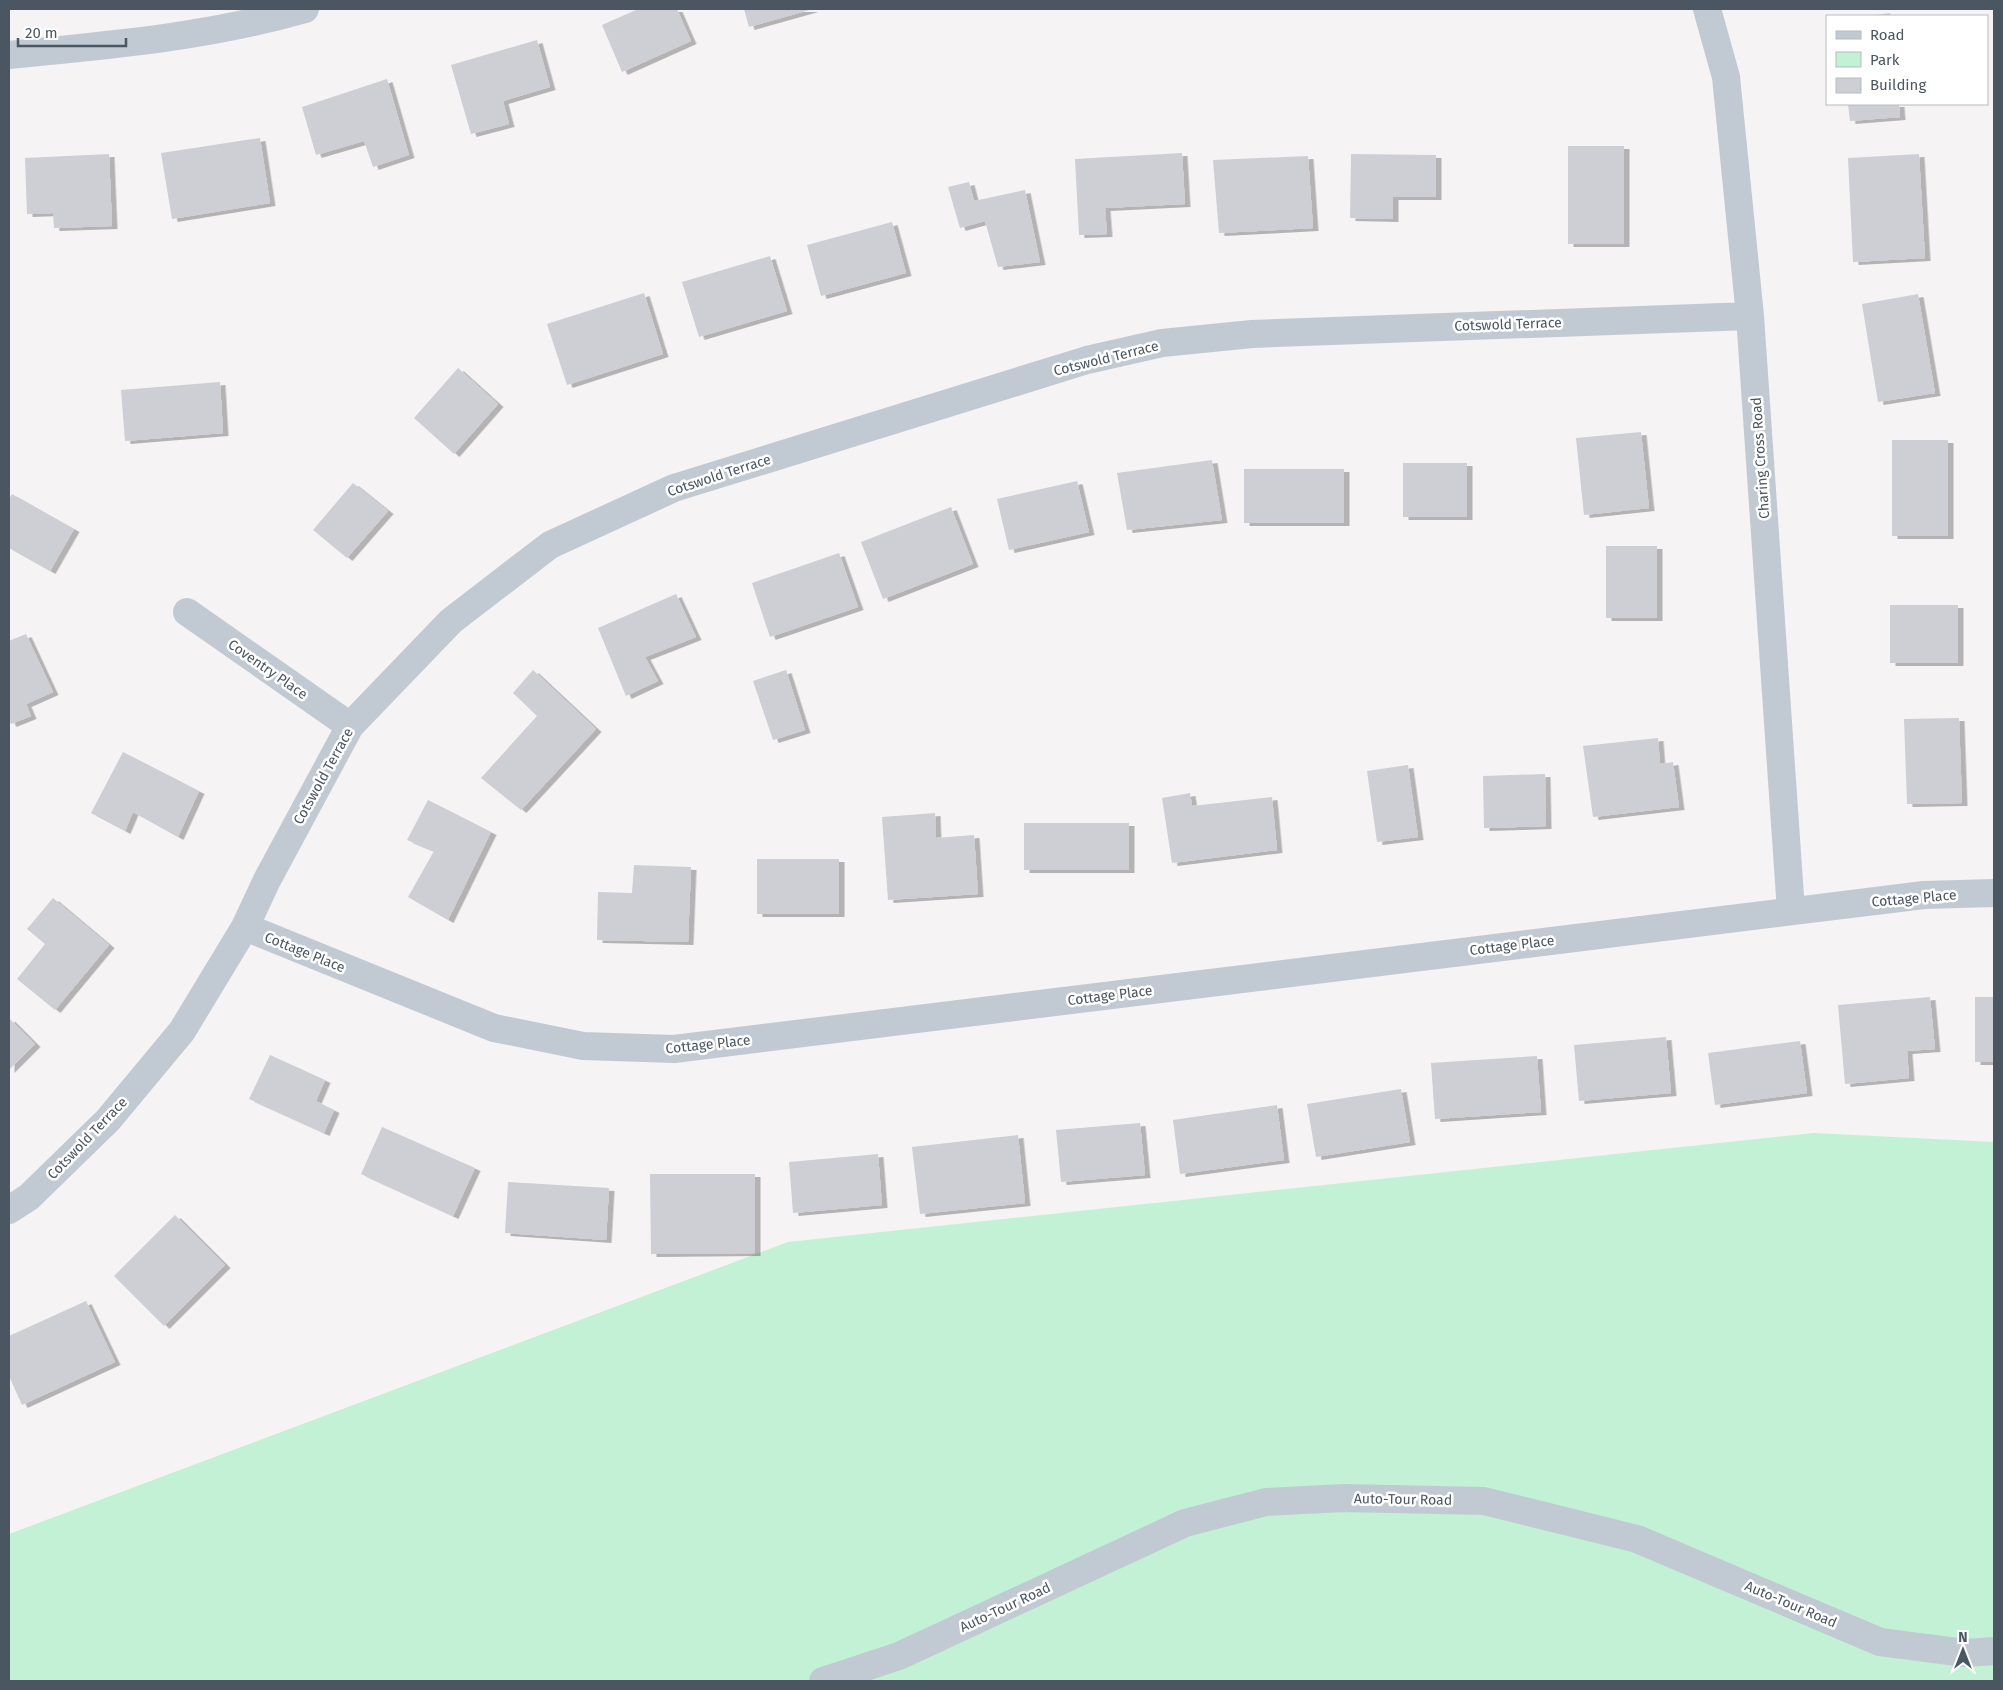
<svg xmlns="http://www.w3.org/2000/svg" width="2003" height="1690" font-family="'Fira Sans',sans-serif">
  <defs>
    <filter id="shadow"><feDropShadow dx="5.5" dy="3" stdDeviation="0" flood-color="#0004"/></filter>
  </defs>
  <rect width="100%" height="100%" fill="#f5f3f3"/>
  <path fill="#c3f1d5" d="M1814,1133L1994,1142V1681H9V1534L788,1242Z"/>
  <path fill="#cdcfd5" filter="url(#shadow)" d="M638,9H677L691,41L622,72L602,25Z
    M744,9H813L749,27Z
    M1890,13L1891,16H1875V15Z
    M537,40L550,87L503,101L509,124L471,134L451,65Z
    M387,79L409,155L373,167L364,141L316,155L302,107Z
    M1848,104H1899L1900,117L1850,121Z
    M260,138L270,203L172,219L161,153Z
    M1568,146H1624V244H1568Z
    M1182,153L1185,204L1105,208L1107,234L1079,235L1075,159Z
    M109,154L112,226L54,228L53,213L27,214L25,158Z
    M1351,154L1436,155V197H1393V219L1350,218Z
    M1919,154L1925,258L1853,262L1848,158Z
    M1308,156L1313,228L1219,233L1213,160Z
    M969,182L974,201L1025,190L1040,262L998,267L985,221L960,228L948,187Z
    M892,222L906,273L821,296L807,245Z
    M770,256L787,311L699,337L682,282Z
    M644,293L663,354L567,385L547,324Z
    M1918,294L1935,393L1878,402L1862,304Z
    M458,368L498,404L454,454L414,418Z
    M220,382L223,433L125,441L121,390Z
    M1641,432L1649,508L1584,515L1576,438Z
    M1892,440H1948V536H1892Z
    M1212,460L1222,520L1127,530L1117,473Z
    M1403,463H1467V517H1403Z
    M1244,469H1344V523H1244Z
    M1077,481L1089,532L1009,550L997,499Z
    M353,483L388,511L347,558L313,530Z
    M12,494L74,529L50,571L9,548V499Z
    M951,507L973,564L883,599L861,542Z
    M1606,546H1657V618H1606Z
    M839,553L858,607L770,637L752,583Z
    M676,594L696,637L645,657L658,681L626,696L598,628Z
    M1890,605H1958V663H1890Z
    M26,634L53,692L26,704L31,716L11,724L9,720V641Z
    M533,670L596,729L521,810L481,778L537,716L513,693Z
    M786,670L805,730L773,740L753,681Z
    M1959,718L1962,803L1907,804L1904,719Z
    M1658,738L1660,764L1673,762L1679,807L1593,817L1583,746Z
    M123,752L199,791L178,837L133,812L125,831L91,813Z
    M1408,765L1418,837L1377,842L1367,771Z
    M1545,774L1546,826L1484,828L1483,776Z
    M1190,793L1192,806L1272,797L1277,850L1172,863L1162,798Z
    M428,800L491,832L448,920L408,897L434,851L407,840Z
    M935,813L936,838L974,835L978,894L888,900L882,817Z
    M1024,823H1129V870H1024Z
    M757,859H839V914H757Z
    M634,865L691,867L688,942L597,940L598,892L632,893Z
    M53,898L109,945L55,1010L17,979L45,944L27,929Z
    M1930,997L1935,1049L1907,1051L1909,1078L1845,1084L1838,1005Z
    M1975,997H1994V1062H1975Z
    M9,1018L35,1044L9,1070Z
    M1666,1037L1671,1093L1579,1101L1574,1045Z
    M1800,1041L1807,1093L1715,1105L1708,1053Z
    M270,1055L325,1080L316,1101L334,1110L324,1133L249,1099Z
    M1537,1056L1541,1112L1435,1119L1431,1063Z
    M1401,1089L1410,1142L1316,1157L1307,1104Z
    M1277,1105L1284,1160L1180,1174L1173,1120Z
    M1140,1123L1145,1175L1061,1182L1056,1130Z
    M382,1127L475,1168L453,1216L361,1174Z
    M1018,1135L1025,1203L920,1214L912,1147Z
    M878,1154L882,1205L793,1213L789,1162Z
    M650,1174H755V1253L651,1254Z
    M508,1182L609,1188L606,1240L505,1233Z
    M175,1215L225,1265L164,1326L114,1276Z
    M86,1301L115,1362L22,1405L9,1376V1336Z"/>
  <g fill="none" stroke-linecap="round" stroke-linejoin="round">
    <path stroke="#c1cad2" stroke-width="28" d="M1707,9L1726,77L1750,316L1791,911
      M9,55C109,45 207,37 305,9
      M187,612L350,726
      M245,927L494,1028L583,1046L674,1049L1924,895L1994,893
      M9,1210L29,1197L108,1120L182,1031L245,927L267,880L350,726L451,621L550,545L674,488L1087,360L1162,343L1252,334L1750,316
      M823,1681L899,1656L1185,1523L1266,1502L1344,1498L1484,1501L1637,1539L1880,1642L1965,1653L1994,1651"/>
  </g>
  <g text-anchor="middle" stroke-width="5" stroke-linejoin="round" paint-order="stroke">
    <g font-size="14" fill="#4a5661" stroke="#fff">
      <text transform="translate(1508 324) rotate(-2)" y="5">Cotswold Terrace</text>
      <text transform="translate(1106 358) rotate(-14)" y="5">Cotswold Terrace</text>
      <text transform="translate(1760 458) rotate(-94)" y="5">Charing Cross Road</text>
      <text transform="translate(719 475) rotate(-18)" y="5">Cotswold Terrace</text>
      <text transform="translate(268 669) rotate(35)" y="5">Coventry Place</text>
      <text transform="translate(323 776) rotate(-61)" y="5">Cotswold Terrace</text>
      <text transform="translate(1914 898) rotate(-5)" y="5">Cottage Place</text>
      <text transform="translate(1512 945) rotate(-7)" y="5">Cottage Place</text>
      <text transform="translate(305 952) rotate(22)" y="5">Cottage Place</text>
      <text transform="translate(1110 995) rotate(-7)" y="5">Cottage Place</text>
      <text transform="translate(708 1044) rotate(-6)" y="5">Cottage Place</text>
      <text transform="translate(87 1138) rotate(-46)" y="5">Cotswold Terrace</text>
      <text transform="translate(1403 1499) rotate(1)" y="5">Auto-Tour Road</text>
      <text transform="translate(1791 1604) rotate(23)" y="5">Auto-Tour Road</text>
      <text transform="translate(1005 1607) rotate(-25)" y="5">Auto-Tour Road</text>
    </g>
  </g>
  <rect width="2003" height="1690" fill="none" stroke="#4a5661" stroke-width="20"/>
  <rect x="1826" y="15" width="162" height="90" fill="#ffffff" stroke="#b7bbc0"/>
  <rect x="1836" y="31" width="25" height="8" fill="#c1cad2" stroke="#b7bbc0"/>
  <text x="1870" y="40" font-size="15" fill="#4a5661">Road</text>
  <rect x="1836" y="52" width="25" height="15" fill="#c3f1d5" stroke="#b7bbc0"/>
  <text x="1870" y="65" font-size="15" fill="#4a5661">Park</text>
  <rect x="1836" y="78" width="25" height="15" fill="#cdcfd5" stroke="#b7bbc0"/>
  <text x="1870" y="90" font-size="15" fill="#4a5661">Building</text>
  <g transform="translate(1963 1650)" stroke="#ffffff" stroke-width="4" paint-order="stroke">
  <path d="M0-4L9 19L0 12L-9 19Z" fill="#4a5661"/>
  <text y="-8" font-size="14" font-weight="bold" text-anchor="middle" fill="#4a5661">N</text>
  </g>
  <path d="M18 38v8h108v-8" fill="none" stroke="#4a5661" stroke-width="2.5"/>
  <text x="25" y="38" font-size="15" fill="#4a5661" stroke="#ffffff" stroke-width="4" paint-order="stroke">20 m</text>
</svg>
